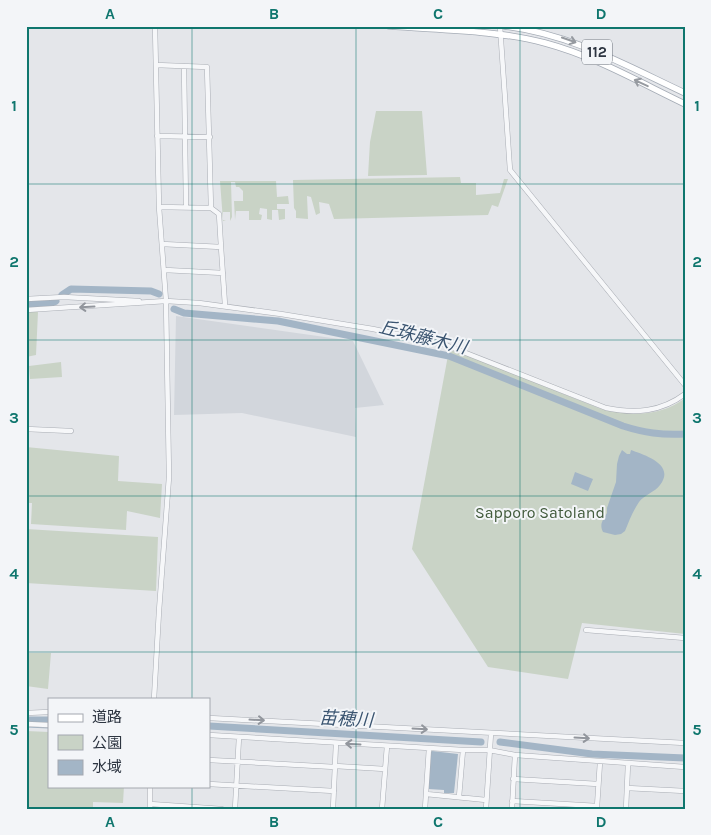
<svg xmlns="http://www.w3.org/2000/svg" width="711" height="835" font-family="Karla,'Noto Sans JP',sans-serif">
  <rect width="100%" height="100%" fill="#e4e6ea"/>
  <path fill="#d2d6dc" d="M176,316L353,341L384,405L355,408L356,437L242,413L174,415Z"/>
  <path fill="#c9d3c6" d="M376,111H422L427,175L368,176L370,142Z
    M460,177L461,183H476V195L500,193L504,179H508L498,207L492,205L488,215L334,219L329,204L319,202L320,213L316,215L311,197L307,196L308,219L296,218V211L294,208L293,180Z
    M220,181H276L277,197L288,196L289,204H277V209H285V219L279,220L278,210H272V220L267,219V209L260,208L259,214L262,215L261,220H249V211H236L235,220L234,201H243V191L239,187H236L235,182H231L232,217L230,221V212H223V220H226L223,221Z
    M26,312H38L36,355L26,357Z
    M451,349L601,409C629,416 661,417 685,398V634L582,623L568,679L488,667L412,549L449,350Z
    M61,362L62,377L30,379L29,366Z
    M26,447L119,456L118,481L162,484L160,518L127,511L126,530L31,524L32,503H26Z
    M26,529L158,537L156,591L26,583Z
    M26,653H51L48,689L26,686Z
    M26,731L49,732V786H124L123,803L93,802V809H26Z"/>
  <path fill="#a3b5c6" d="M622,450L627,454H630L631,450C644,455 676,464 660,485C655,492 644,495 639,502C633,511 629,521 625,531L621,534L615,535L603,532C599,524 603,520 607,513V508L616,482L617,464L619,456Z
    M575,472L593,479L588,491L571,484Z
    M432,751L458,754L454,793H444V790L428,789L431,752Z"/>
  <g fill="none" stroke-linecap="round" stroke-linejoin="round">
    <path stroke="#a3b5c6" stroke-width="1" d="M26,727L49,728"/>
    <path stroke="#a3b5c6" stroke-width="7" d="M62,295L71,289L151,291L159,294
      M26,304L52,303L56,301
      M174,309L184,313L278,321L449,356L623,426C645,433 661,435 685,434
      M26,720H49
      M209,726L481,742
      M500,742L592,754L685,758"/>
    <g stroke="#a9adb4" stroke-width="5.5">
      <path id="minor" d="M500,26L510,170L685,385
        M156,65L207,67L211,208L159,207
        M184,66L186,207
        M157,136L210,137
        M211,208L219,214L221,247
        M162,244L221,247L225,305
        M165,270L223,273
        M26,299L64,297L139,301
        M26,310L166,301L199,303L281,314L373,329L443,344L606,408C635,414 661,412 685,394
        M26,429L71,431
        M586,630L685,638
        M154,699L159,611L169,477L166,301L159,207L155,26
        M26,713L49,712
        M209,718L685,743
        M26,724L49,725
        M209,735L463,750H489L515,755L685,767
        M209,760L335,767
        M335,766L385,769
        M513,779L598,784
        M209,784L334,791
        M627,788L685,791
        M426,794L486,800
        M459,797L463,750
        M512,801L597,806
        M150,804L222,809
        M597,807L600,762
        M150,809V786
        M235,809L239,737
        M333,809L336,743
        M382,809L387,746
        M425,809L429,748
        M486,809L491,733
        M512,809L515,755
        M626,809L628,764"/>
    </g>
    <g stroke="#a4abb5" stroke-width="7">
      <path id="major" d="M389,26C440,30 496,30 545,43C594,56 639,82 685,104
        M504,26C571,34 625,65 685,93"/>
    </g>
    <use href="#minor" stroke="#f6f7f9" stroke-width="4.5"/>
    <use href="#major" stroke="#fff" stroke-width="5.5"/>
  </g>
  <defs><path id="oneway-shaft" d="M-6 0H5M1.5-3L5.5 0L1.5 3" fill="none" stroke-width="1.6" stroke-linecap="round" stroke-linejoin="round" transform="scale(1.25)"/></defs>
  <g stroke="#969aa0">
    <use href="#oneway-shaft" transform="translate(569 40) rotate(19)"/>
    <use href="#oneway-shaft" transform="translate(641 83) rotate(-155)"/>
  </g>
  <g stroke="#92969d">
    <use href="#oneway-shaft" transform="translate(87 307) rotate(177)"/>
    <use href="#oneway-shaft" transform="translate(257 720) rotate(3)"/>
    <use href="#oneway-shaft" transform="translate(420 729) rotate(3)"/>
    <use href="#oneway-shaft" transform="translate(582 738) rotate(3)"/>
    <use href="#oneway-shaft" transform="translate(353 744) rotate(-177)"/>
  </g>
  <path fill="none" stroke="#0f766e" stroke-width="1" stroke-opacity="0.55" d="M192,26V699M356,26V809M520,26V809M26,184H685M26,340H685M26,496H685M26,652H685M192,786V809"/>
  <g text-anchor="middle" stroke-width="4" stroke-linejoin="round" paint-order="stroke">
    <rect fill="#f3f5f8" stroke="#686f78" stroke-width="1" x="582" y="39.5" width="30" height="25" rx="4"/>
    <g font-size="15" font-weight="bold" fill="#2d3541">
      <text x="597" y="57">112</text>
    </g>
    <g font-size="16" fill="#425b3c" stroke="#f3f5f8">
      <text x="540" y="518">Sapporo Satoland</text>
    </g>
    <g font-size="18" font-style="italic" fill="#3b5571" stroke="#f3f5f8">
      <text transform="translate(423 337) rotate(14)" y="6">丘珠藤木川</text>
      <text transform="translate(346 719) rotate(3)" y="6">苗穂川</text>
    </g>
  </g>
  <rect width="711" height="835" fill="none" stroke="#f3f5f8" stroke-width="55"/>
  <rect x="48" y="698" width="162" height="90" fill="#f3f5f8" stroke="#a4a8af"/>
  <rect x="58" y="714" width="25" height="8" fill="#ffffff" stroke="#a4a8af"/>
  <text x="92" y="722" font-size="15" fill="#2d3541">道路</text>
  <rect x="58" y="735" width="25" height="15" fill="#c9d3c6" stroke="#a4a8af"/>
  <text x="92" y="748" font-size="15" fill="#2d3541">公園</text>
  <rect x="58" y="760" width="25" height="15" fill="#a3b5c6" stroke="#a4a8af"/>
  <text x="92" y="772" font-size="15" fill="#2d3541">水域</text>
  <rect x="28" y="28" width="656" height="780" fill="none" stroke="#0f766e" stroke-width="2"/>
  <g font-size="16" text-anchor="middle" font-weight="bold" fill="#0f766e">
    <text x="110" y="19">A</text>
    <text x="274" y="19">B</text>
    <text x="438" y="19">C</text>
    <text x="601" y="19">D</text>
    <text x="14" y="111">1</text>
    <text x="697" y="111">1</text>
    <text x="14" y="267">2</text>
    <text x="697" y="267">2</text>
    <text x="14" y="423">3</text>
    <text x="697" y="423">3</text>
    <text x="14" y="579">4</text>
    <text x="697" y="579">4</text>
    <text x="14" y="735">5</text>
    <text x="697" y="735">5</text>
    <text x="110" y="827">A</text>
    <text x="274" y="827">B</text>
    <text x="438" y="827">C</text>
    <text x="601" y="827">D</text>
  </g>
</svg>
